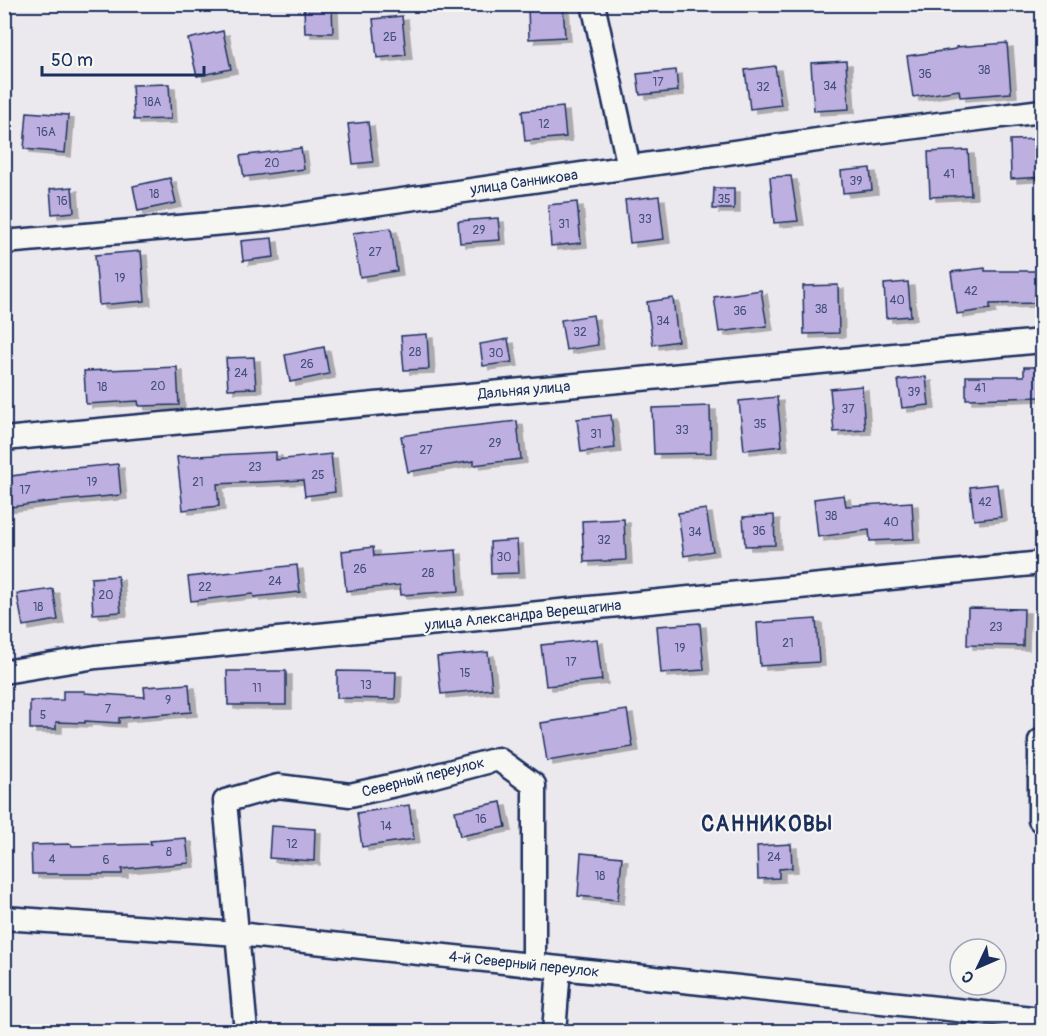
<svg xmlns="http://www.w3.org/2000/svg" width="1047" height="1036" font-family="Pangolin,sans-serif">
  <defs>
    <filter id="shadow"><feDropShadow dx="6" dy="4" stdDeviation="0" flood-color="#0004"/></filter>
  </defs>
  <rect width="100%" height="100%" fill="#ebe8ee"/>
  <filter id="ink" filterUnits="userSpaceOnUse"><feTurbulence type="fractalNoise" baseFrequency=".0167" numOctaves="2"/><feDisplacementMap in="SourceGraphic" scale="12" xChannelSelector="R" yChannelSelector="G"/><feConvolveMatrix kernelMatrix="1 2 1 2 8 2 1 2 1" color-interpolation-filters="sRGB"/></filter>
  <g filter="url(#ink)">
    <path fill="#bdafdf" stroke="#1b2f5e" stroke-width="1.5" filter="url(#shadow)" d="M554,4H563L565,37L529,39L528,6Z
      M332,7L333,33H305L304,8Z
      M402,16L406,55L377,58L373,19Z
      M223,31L231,69L197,76L188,39Z
      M1007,43L1011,93L960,97L959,90L913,97L907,56L956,49V47Z
      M846,61L849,109L814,111L811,63Z
      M775,66L781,105L750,109L745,70Z
      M676,70L678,91L640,95L637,74Z
      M169,84L171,119L134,120L132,85Z
      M563,107L566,137L525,141L522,111Z
      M27,112L68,115L65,153L24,149Z
      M368,122L373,162L353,164L348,124Z
      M1042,139V177L1011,179L1010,140Z
      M301,148L304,169L244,177L240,156Z
      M968,150L971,195L930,197L928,152Z
      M870,168L872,190L843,193L841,171Z
      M791,176L798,221L774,223L770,177Z
      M170,178L176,203L138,211L133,186Z
      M72,187L74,212L52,214L50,189Z
      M714,188H734V209H713Z
      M659,196L664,239L630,243L625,200Z
      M577,202L581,243L551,246L548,205Z
      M498,218L500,240L460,243L458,221Z
      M391,228L397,271L360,277L353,233Z
      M272,238L274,257L243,261L241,241Z
      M141,251L145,301L99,305L95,255Z
      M985,268V271H1042V303L990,304V309L957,314L951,272Z
      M908,282L911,316L886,318L884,284Z
      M838,285L839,333L804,334L803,286Z
      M761,290L767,326L719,332L714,297Z
      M673,298L678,341L653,345L647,302Z
      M593,315L598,345L566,350L561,320Z
      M427,334L429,369L404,370L401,336Z
      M508,339L512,362L483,366L480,344Z
      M324,347L329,374L290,382L285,355Z
      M254,357L256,388L228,389L226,358Z
      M177,367L179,405L139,406L138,401L86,404L84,371Z
      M1024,367H1042V397L966,399V376H1024Z
      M926,377L929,405L902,408L898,380Z
      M862,386L865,430L834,432L830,389Z
      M777,397L782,446L744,450L739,401Z
      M710,406L711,453L654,454L652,408Z
      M611,415L615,448L581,452L577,419Z
      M517,421L521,459L474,465V461L408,472L401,436L444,429Z
      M276,452V460L331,454L335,492L305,496L303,480L217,484L219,506L183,510L177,457Z
      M118,464L121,495L47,502L4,508V477L63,469Z
      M997,484L1001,517L974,520L970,487Z
      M844,495L846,506L912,502L914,539L870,541L869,530L818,537L814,499Z
      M706,509L713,551L684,556L678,513Z
      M774,515L775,545L745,546L743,517Z
      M624,519L626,560L584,562L582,521Z
      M517,540L519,573L491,574L490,542Z
      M373,547L374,556L456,550L459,591L401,595L400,585L346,591L342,551Z
      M297,565L300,592L254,597L253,594L191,601L188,577Z
      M118,576L121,612L93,614L91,578Z
      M53,589L58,620L23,626L17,594Z
      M968,608L1024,609L1023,646L967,645Z
      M816,619L819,662L760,666L757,623Z
      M700,623L704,670L661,673L657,626Z
      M597,639L602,680L546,686L541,645Z
      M488,652L492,689L441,694L437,657Z
      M227,671H286V705H228Z
      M337,671L396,672L395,699L337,698Z
      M189,684L191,712L119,718V723L85,721V723L56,722V729H30V701L63,700V691H85V693L145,697L144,687Z
      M627,710L633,747L547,761L541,723Z
      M501,802L506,827L460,836L455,811Z
      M409,805L414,839L362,847L357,813Z
      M271,826L315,829L314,861L269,858Z
      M186,838L189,863L122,869V874H32L31,845L71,844L72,846L151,844L150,841Z
      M791,844L792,868L779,869V878L758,879L757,846Z
      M581,853L622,857L618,900L578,896Z"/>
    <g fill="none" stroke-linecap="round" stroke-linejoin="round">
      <g stroke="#1b2f5e" stroke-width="27">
        <path id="minor" d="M593,4L629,167
          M4,242L270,219L852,135L1042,111
          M4,439L1042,341
          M4,672L96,657L1042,563
          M1040,820V741H1042
          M4,918L238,934L1042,1019
          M246,1032L225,801L278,786L350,795L426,778L498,759L534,785V964
          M554,1032L559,968"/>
      </g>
      <use href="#minor" stroke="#f6f6f2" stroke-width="22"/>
    </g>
  </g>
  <g text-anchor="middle" stroke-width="4.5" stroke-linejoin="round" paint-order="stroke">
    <g font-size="12" fill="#444f7e">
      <text x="390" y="41">2Б</text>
      <text x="984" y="74">38</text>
      <text x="925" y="78">36</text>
      <text x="658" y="86">17</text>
      <text x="830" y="90">34</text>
      <text x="763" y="91">32</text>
      <text x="152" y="106">18А</text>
      <text x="544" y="128">12</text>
      <text x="46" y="136">16А</text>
      <text x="272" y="167">20</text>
      <text x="949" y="178">41</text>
      <text x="856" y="185">39</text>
      <text x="154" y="198">18</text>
      <text x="724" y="203">35</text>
      <text x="62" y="205">16</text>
      <text x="645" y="223">33</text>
      <text x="564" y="228">31</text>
      <text x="479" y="234">29</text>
      <text x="375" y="256">27</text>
      <text x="120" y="282">19</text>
      <text x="971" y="295">42</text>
      <text x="897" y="304">40</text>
      <text x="821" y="313">38</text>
      <text x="740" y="315">36</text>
      <text x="663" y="325">34</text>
      <text x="580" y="336">32</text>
      <text x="415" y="356">28</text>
      <text x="496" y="357">30</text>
      <text x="307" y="368">26</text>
      <text x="241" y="377">24</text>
      <text x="158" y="390">20</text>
      <text x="102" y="391">18</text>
      <text x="980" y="392">41</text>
      <text x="914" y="396">39</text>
      <text x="848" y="413">37</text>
      <text x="760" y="428">35</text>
      <text x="682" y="434">33</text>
      <text x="596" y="438">31</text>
      <text x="495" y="447">29</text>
      <text x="426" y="454">27</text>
      <text x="255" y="471">23</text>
      <text x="318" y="479">25</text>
      <text x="92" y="486">19</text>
      <text x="198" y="486">21</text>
      <text x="25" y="494">17</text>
      <text x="985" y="506">42</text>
      <text x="831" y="520">38</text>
      <text x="891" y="526">40</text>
      <text x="759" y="535">36</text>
      <text x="695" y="536">34</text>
      <text x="604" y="544">32</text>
      <text x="504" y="561">30</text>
      <text x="360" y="573">26</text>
      <text x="428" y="577">28</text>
      <text x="275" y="585">24</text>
      <text x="205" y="591">22</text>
      <text x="106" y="599">20</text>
      <text x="38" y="611">18</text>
      <text x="996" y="631">23</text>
      <text x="788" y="647">21</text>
      <text x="680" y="652">19</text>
      <text x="571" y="666">17</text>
      <text x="465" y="677">15</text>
      <text x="366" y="689">13</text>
      <text x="257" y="692">11</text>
      <text x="168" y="704">9</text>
      <text x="108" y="713">7</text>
      <text x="43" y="719">5</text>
      <text x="481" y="823">16</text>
      <text x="386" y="830">14</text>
      <text x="292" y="848">12</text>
      <text x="169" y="856">8</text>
      <text x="774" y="861">24</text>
      <text x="52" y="863">4</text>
      <text x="106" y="864">6</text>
      <text x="600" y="880">18</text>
    </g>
    <g font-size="15" fill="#1b2f5e" stroke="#f6f6f2">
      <text transform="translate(524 182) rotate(-8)" y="5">улица Санникова</text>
      <text transform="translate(524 390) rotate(-5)" y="5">Дальняя улица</text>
      <text transform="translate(523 615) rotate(-6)" y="5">улица Александра Верещагина</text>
      <text transform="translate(423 777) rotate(-14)" y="5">Северный переулок</text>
      <text transform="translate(524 964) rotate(6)" y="5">4-й Северный переулок</text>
    </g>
    <g font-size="21" font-weight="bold" letter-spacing="1.5" fill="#1b2f5e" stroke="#f6f6f2">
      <text x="767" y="831">САННИКОВЫ</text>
    </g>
  </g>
  <rect width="1047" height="1036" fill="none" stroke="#f6f6f2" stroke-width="24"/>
  <rect x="12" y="12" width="1023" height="1012" fill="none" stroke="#1b2f5e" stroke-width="2" filter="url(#ink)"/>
  <g transform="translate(978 967) rotate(226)"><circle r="28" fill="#f6f6f2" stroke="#9ea6b7" stroke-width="1.5"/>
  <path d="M0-4.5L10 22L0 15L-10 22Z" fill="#1b2f5e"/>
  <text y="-9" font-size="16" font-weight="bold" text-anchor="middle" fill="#1b2f5e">С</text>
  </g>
  <path d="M42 66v9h162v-9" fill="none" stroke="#1b2f5e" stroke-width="3"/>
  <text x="51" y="66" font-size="18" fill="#1b2f5e" stroke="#f6f6f2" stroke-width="4.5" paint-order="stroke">50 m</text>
</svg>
